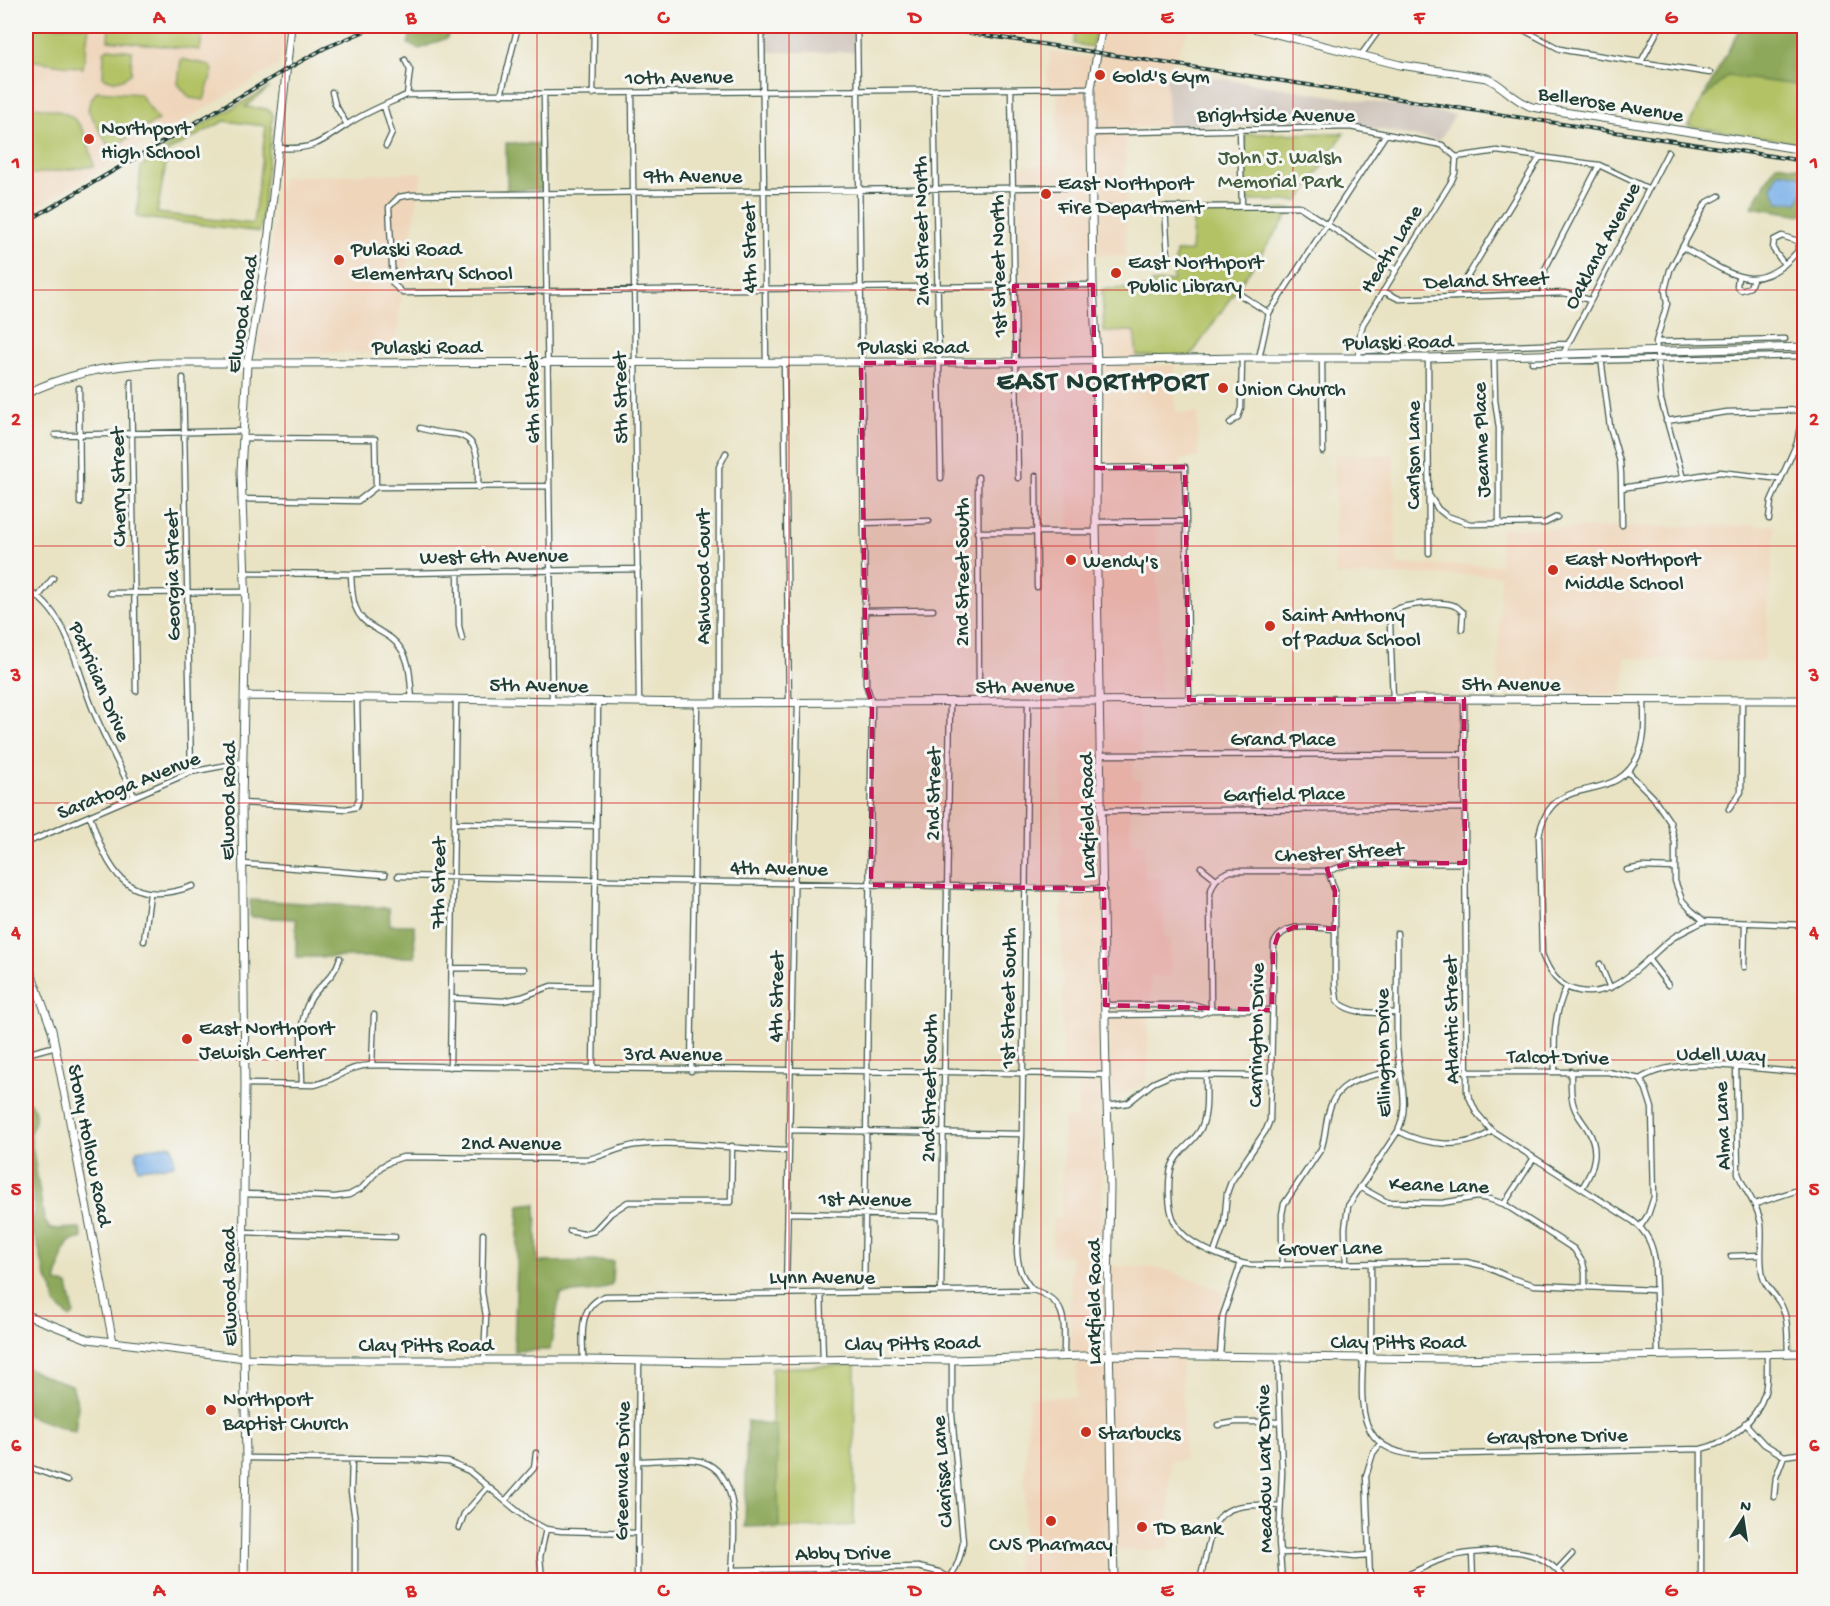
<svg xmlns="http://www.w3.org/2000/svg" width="1830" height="1606" font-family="'Gochi Hand',sans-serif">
  <rect width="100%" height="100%" fill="#f6f6f2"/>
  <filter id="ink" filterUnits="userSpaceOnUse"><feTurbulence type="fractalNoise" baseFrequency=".0167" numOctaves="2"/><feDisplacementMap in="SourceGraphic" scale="12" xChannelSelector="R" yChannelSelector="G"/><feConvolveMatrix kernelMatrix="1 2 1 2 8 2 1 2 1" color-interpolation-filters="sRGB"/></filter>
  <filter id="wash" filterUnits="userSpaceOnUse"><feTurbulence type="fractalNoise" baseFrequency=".008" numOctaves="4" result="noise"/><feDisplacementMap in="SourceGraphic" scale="24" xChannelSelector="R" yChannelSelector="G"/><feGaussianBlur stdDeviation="1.35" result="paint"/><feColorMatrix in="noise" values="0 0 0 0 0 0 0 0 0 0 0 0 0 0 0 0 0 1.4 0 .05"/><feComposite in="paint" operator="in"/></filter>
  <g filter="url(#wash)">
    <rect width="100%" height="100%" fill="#e9e3c4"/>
    <path fill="#efd6bb" d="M26,26H284L279,65L26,213Z
      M1103,26H1190L1177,55L1166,70L1168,126L1125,128L1126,256L1087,255L1090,333L1134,331L1138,366L1175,365L1176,413H1198V458L1180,459V518L1156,519L1160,694H1138L1140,752H1133V779L1141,780L1140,804H1130L1131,843H1144V877L1164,879V937L1170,940L1171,977L1151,976L1147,1081L1114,1099H1101L1103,1266L1161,1268L1225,1292L1217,1322L1216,1348L1181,1350L1184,1459L1170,1461L1169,1549L1108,1551V1580H1040L1039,1573L1016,1572V1552L1022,1549L1029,1397H1076L1077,1349L1069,1351L1071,1255L1051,1256L1053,1219H1061L1064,1118H1077V1068H1062V662L1043,663L1040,536L1070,535L1062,399L1021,398L1018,166L1058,164L1057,91L1045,92L1050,51L1096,59Z
      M422,172L393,353H261L257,343L282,177Z
      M1393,454L1397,565H1500L1501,529L1775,525L1764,662L1625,658L1623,695L1498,692L1500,575H1335V455Z"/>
    <path fill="#cdc2b9" d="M767,26H855V52H767Z
      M1166,70L1455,115L1439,141L1351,124L1168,126Z"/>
    <path fill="#b2c265" stroke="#68804c" stroke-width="1.5" fill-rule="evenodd" d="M35,26H89L83,68L30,60Z
      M109,26H166L203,30L200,50L108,40Z
      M1076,26H1097L1092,47L1074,44Z
      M1742,26H1804V144L1688,126Z
      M109,48L132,51L131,73C123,81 113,83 103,77L104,52Z
      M181,59L209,65L213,70L204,100L190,98L178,84Z
      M269,88L245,107C255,109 268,105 273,115L260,232L137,217L141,167L182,136ZM224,121L266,126L253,224L157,213L168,151Z
      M97,91L140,94L158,120L110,149L88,110L90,101Z
      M26,106C76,111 83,117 94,166L26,175Z
      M1344,133L1299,201H1246L1245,134Z
      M1292,209L1190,357L1137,356L1134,331L1104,332L1102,289L1150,288L1152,283L1173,281L1176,252L1191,251L1194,212Z
      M855,1365L854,1525L772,1529V1368Z"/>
    <path fill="#8da85a" stroke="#567247" stroke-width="1.5" d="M413,26H451L447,38L420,49L408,44Z
      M1741,26H1804V86L1727,76L1702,100Z
      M506,143L542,144L543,189L507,191Z
      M1776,164L1804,168V210L1802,215L1752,207Z
      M250,900L389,908L390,925H414L415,957H296V919L250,917Z
      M26,1099C39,1111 37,1118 30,1133L44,1219L50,1229L80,1228L82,1238L69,1242L63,1252L56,1283L68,1285L74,1314L70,1318L55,1304L53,1290L45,1275L39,1249L34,1236L26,1227L35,1213L26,1131Z
      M536,1203L538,1262L613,1261L612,1284L597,1291L560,1294L550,1350L514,1351L519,1205Z
      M26,1367L39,1374L72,1385L78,1406L75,1432L26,1415Z
      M747,1421L776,1425L779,1526L745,1527Z"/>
    <path fill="#7bb1e9" stroke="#4d778e" stroke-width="1.5" d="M1778,172H1785L1802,176L1804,191L1797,202H1779L1772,188Z
      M169,1145L173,1147L174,1165L138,1169L136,1153L137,1150Z"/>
  </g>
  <g filter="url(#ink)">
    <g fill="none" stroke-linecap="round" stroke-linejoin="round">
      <g stroke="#3d564a" stroke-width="7">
        <path id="street" d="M662,26L696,27
          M762,26L766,362
          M857,26L866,684L872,703L864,1292
          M1516,26L1560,49L1570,51L1710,73
          M1701,26L1704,27
          M1361,55L1382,26
          M405,60L410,70L407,95
          M1641,62L1660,26
          M1011,89L1018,478
          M934,90L941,478
          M332,92L335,104L347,125
          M593,94L594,26
          M632,94L639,702
          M501,95L518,26
          M544,95L552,701
          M384,106L392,133L386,146
          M1240,129L1242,206
          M1091,133L1350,127L1442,145L1456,157
          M280,148C314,150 321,142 348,124C366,112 387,104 407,95L1091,88
          M1456,157L1497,151L1599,165L1649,189
          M1092,187L411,195L399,197L389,207L393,284L403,293L1093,285
          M1165,207L1168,257
          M1092,208L1299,206L1396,270
          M1682,247C1729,272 1755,300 1798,251V241L1782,236L1774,240L1773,249L1784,264
          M1738,277L1737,286L1741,290L1750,287L1753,279
          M1383,291L1399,299L1564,293L1590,300
          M1239,294L1269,313
          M1543,294L1545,269L1599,165
          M1455,297L1540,157
          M1656,342L1785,339
          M1360,351L1568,344
          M1564,352L1668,152
          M1494,356L1495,400L1499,428V523
          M1259,358L1269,313L1386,134
          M1359,358L1360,334L1363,324L1451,182L1455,173L1456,157
          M1428,358L1429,553
          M1601,358L1610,427L1620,462L1621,474L1622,525
          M1322,359L1323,452
          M1532,362L1804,356
          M784,363L789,703
          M183,378L191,772
          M131,382L136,691
          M79,388L80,503
          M1666,421L1727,412L1804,410
          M1230,423L1238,417L1241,408L1242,358
          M420,428C432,432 440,433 453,434C482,437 478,466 478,488
          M55,435L244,431
          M242,438L375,439L376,487
          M1096,468L1185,467L1189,700
          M1036,476L1037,587
          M978,477L979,702
          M1683,478L1661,400L1656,342L1667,304L1665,290L1670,270L1706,203L1719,196
          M1622,488L1720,472L1781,479
          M1429,495L1438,509L1447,516L1470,524L1545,523L1557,517
          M241,499L358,501L376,487L549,486
          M1769,519L1771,501L1797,443L1803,410
          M1096,522L1185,521
          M863,523L929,521
          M977,532H1096
          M458,572L459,626L462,639
          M243,573L351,574L638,569
          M351,574C352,597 352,617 376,629C386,635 395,639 401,649C411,663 410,682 412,699
          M26,589C70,613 76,670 94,712C106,741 121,768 134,796
          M110,593L244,592
          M38,597L53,578
          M865,611L933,610
          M1393,699L1390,624L1392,612C1402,604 1442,600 1455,606C1458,607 1460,610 1463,612L1462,629
          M1464,699L1467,1092L1476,1112L1492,1131L1633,1221C1647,1232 1653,1245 1655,1263L1658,1355
          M1644,701C1644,717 1646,735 1640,751C1617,812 1552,765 1539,836L1542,954C1549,972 1559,988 1579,991C1617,999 1644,960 1671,939C1681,932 1693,927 1704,921
          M1028,702L1022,1134L1017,1252C1018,1268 1022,1278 1033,1290
          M719,703V467L726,453
          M1101,755L1465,754
          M1628,772L1653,797L1670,822L1675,843V881L1682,900L1691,910L1704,921L1804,925
          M242,803L346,809L356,807L359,798L357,698
          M1729,809L1741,792L1742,701
          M1103,811L1465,808
          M90,816C108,871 127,910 193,886
          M454,823L596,826
          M26,843L191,772L244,762
          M243,864L385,875
          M1201,867L1216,879
          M1627,870L1642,867L1674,868
          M1328,871L1335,891V985L1337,1001C1353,1016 1376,1012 1397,1013
          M398,876L1104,889
          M144,941L150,894
          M1648,959L1668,985
          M1600,964L1610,988
          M1744,967L1745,923
          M452,968L524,969
          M451,998L503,1001L522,997L551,986L594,987
          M1105,1005H1196L1211,1010
          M1211,1010L1210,894C1213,881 1218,875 1231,871H1328L1349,864L1465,863
          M1105,1015L1199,1014L1211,1010H1272
          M26,1054L56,1046
          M372,1065L374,1015
          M1736,1066L1738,1173C1744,1191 1758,1204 1761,1224C1763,1242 1758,1262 1764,1280C1768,1289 1775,1295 1780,1303C1789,1318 1787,1336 1788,1353
          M450,1067L456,700
          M593,1069L598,702
          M691,1071L697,703
          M1555,1071C1554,1041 1553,1015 1566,988
          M1571,1071C1571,1084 1570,1098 1575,1109C1578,1117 1584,1123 1588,1130C1600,1150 1594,1169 1582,1188
          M1465,1072H1608L1640,1079L1646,1089L1652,1108L1654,1197L1648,1215L1640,1227
          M1206,1075C1206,1091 1208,1111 1202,1126C1196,1142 1178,1149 1172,1166C1169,1173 1169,1181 1169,1189C1168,1227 1183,1240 1216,1254C1228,1259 1239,1263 1251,1265L1466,1262L1484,1266L1511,1278L1534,1285L1655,1290
          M1640,1079C1682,1053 1757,1071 1804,1072
          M245,1084L314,1085C337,1080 346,1066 372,1065C617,1070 861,1069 1106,1075
          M302,1085C302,1060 297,1021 310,1000C320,983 334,979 340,958
          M1108,1106L1128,1103L1153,1083L1171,1075L1272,1076
          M789,1130L1022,1134
          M1398,1131C1426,1146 1465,1150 1492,1131
          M1360,1187L1387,1202L1442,1203L1477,1197L1489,1199L1504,1204L1574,1249L1583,1263L1585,1272V1287
          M244,1194L335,1197L349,1195L362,1188L381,1167L391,1161L403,1157L588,1159C605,1156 619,1147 636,1145C687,1140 738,1150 789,1151
          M1504,1204L1534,1158
          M1755,1204L1804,1188
          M788,1213L942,1216
          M570,1231L583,1234L594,1231L611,1213L628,1202H731L732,1146
          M243,1232L395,1237
          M483,1234L482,1292L486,1316L484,1360
          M1214,1253L1224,1225L1227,1193L1231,1182L1266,1130L1270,1120L1274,943C1286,920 1313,928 1334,929
          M1731,1256L1761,1255
          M1346,1264L1345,1228L1348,1206L1398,1131C1411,1103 1398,1074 1397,1044C1396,1007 1398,970 1397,933
          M1282,1265V1214L1284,1204L1321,1149C1326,1136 1325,1124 1329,1111C1337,1078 1371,1076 1399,1070
          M941,1291L950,703
          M786,1292L798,703
          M821,1293L823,1360
          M1220,1356L1223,1315L1241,1263
          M1278,1357L1282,1472L1279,1542L1282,1580
          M1363,1358C1361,1404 1356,1451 1417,1455L1701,1449C1729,1443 1757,1420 1765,1392C1768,1380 1767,1366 1767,1354
          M1371,1358V1263
          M583,1360C583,1335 577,1307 605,1296L1033,1290C1069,1301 1064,1324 1064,1355
          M1745,1423L1764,1444L1784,1456L1804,1453
          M1218,1425L1235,1422H1280
          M246,1458L418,1460L448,1462L469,1471L527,1519L546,1529L561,1531L637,1533
          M352,1459L351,1492L355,1520V1580
          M638,1461C656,1461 677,1458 694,1460C747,1467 732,1543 732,1580
          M26,1466L67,1481
          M1774,1497L1776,1477L1784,1456
          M505,1501L534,1468L536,1453
          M459,1528L464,1514L488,1487
          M1280,1553L1322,1552L1355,1556L1369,1555
          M1472,1553L1473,1580
          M809,1569V1580
          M732,1570L918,1567L939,1572L953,1580
          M1557,1570L1572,1554
          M950,1578C958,1566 961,1556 963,1542L952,1415V1360
          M542,1580L540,1557L546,1529
          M637,1580L639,1361
          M1200,1580C1215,1521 1208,1500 1280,1506
          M1370,1580L1366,1476L1373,1453L1380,1444
          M1390,1580C1408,1577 1421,1568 1437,1561C1451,1555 1467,1553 1482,1552C1515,1549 1545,1551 1565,1580
          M1701,1580V1449"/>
      </g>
      <g stroke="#3d564a" stroke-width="9">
        <path id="secondary" d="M1102,26L1091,88V133L1093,285L1097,361L1096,522L1106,1075L1110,1186L1108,1290L1114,1580
          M1245,26L1400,65L1487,78C1504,86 1514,101 1532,107L1804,150
          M26,394C67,373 112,365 158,363L1015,362L1242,358H1428L1804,347
          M245,696L697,703L1393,699L1804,700
          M26,959L52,1030L113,1342
          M26,1315L88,1339L245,1358L304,1360H583L721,1362L865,1359L952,1360L1116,1355L1450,1359L1804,1353
          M244,1580L246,1458L243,1298L245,1084L242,803L246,606L241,472L247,364L267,252L291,26"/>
      </g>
      <use href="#street" stroke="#fff" stroke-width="4.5"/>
      <use href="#secondary" stroke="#fff" stroke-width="7"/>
      <g stroke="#1f3d34" stroke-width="4">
        <path id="rail" d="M924,26L1804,161
          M26,222L287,69L325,48L377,26"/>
      </g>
      <use href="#rail" stroke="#f6f6f2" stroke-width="1.5" stroke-dasharray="4.5" stroke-linecap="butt"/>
    </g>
  </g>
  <path fill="#c2185b" fill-opacity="0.2" stroke="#c2185b" stroke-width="4.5" stroke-dasharray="12 8" stroke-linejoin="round" d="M1093,285L1096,468L1185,467L1189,700L1464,699L1465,863L1349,864L1327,869L1335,891L1334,929L1294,927L1278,935L1273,951L1272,1010L1105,1005L1104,889L871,885L872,703L866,684L861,363L1015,362L1014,286Z"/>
  <path fill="none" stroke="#d62828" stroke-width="1.5" stroke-opacity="0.55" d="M285,26V1580M537,26V1580M789,26V1580M1041,26V1580M1293,26V1580M1545,26V1580M26,290H1804M26,546H1804M26,803H1804M26,1060H1804M26,1316H1804"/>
  <g fill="#c8321e" stroke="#f6f6f2" stroke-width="2">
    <circle cx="1100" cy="75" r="6"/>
    <circle cx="89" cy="139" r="6"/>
    <circle cx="1046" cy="194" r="6"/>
    <circle cx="339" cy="260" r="6"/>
    <circle cx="1116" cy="273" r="6"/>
    <circle cx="1223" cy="388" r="6"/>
    <circle cx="1071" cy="560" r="6"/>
    <circle cx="1553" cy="570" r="6"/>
    <circle cx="1270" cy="626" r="6"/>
    <circle cx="187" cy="1039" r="6"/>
    <circle cx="211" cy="1410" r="6"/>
    <circle cx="1086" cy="1432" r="6"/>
    <circle cx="1051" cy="1521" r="6"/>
    <circle cx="1142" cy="1527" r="6"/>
  </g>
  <g text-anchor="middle" stroke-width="6" stroke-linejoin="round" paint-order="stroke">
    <g font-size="21" fill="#1f3d34" stroke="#f6f6f2" text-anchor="start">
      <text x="1112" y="82">Gold's Gym</text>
      <text x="101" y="134">Northport<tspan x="101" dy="24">High School</tspan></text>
      <text x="1058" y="189">East Northport<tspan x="1058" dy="24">Fire Department</tspan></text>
      <text x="351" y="255">Pulaski Road<tspan x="351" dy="24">Elementary School</tspan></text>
      <text x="1128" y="268">East Northport<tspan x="1128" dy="24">Public Library</tspan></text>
      <text x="1235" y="395">Union Church</text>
      <text x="1565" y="565">East Northport<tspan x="1565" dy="24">Middle School</tspan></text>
      <text x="1083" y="567">Wendy's</text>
      <text x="1282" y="621">Saint Anthony<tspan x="1282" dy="24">of Padua School</tspan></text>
      <text x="199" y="1034">East Northport<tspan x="199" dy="24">Jewish Center</tspan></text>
      <text x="223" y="1405">Northport<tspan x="223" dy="24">Baptist Church</tspan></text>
      <text x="1098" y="1439">Starbucks</text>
      <text x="1154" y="1534">TD Bank</text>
      <text x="1051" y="1550" text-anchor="middle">CVS Pharmacy</text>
    </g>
    <g font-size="21" fill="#1f3d34" stroke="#f6f6f2">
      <text transform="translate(679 76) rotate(-1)" y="7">10th Avenue</text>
      <text transform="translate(1611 103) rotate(9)" y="7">Bellerose Avenue</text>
      <text x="1276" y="121">Brightside Avenue</text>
      <text x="693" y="182">9th Avenue</text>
      <text transform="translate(920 231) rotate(-91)" y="7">2nd Street North</text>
      <text transform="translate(1601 245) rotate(-62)" y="7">Oakland Avenue</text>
      <text transform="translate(748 248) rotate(-91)" y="7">4th Street</text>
      <text transform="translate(1390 248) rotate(-58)" y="7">Heath Lane</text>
      <text transform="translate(997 266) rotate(-91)" y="7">1st Street North</text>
      <text transform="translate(1486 279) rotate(-2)" y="7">Deland Street</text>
      <text transform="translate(241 314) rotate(-81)" y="7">Elwood Road</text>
      <text transform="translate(1398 341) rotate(-1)" y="7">Pulaski Road</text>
      <text x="427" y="353">Pulaski Road</text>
      <text x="913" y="353">Pulaski Road</text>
      <text transform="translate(531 398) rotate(-91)" y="7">6th Street</text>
      <text transform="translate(619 398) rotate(-91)" y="7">5th Street</text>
      <text transform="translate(1480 440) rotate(-92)" y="7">Jeanne Place</text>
      <text transform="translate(1412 455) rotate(-90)" y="7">Carlson Lane</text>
      <text transform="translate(117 487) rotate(-91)" y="7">Cherry Street</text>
      <text transform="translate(494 555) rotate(-1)" y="7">West 6th Avenue</text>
      <text transform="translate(961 572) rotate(-90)" y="7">2nd Street South</text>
      <text transform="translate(171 575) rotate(-91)" y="7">Georgia Street</text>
      <text transform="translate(702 577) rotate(-90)" y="7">Ashwood Court</text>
      <text transform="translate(101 681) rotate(67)" y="7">Patrician Drive</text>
      <text x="1511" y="690">5th Avenue</text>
      <text transform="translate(539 684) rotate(1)" y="7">5th Avenue</text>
      <text transform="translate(1025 685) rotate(-1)" y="7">5th Avenue</text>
      <text x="1283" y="745">Grand Place</text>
      <text transform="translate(128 784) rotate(-22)" y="7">Saratoga Avenue</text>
      <text transform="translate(1284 793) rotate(-1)" y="7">Garfield Place</text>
      <text transform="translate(932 794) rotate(-89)" y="7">2nd Street</text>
      <text transform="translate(227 801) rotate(-89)" y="7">Elwood Road</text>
      <text transform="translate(1086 816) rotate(-91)" y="7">Larkfield Road</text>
      <text transform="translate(1339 851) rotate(-3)" y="7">Chester Street</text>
      <text transform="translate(779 867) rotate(1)" y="7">4th Avenue</text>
      <text transform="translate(437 883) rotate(-89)" y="7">7th Street</text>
      <text transform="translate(775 997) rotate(-89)" y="7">4th Street</text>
      <text transform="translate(1007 998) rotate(-89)" y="7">1st Street South</text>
      <text transform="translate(1450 1020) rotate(-91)" y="7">Atlantic Street</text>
      <text transform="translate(1255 1035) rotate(-89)" y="7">Carrington Drive</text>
      <text x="673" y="1060">3rd Avenue</text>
      <text transform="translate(1382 1053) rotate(-91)" y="7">Ellington Drive</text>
      <text transform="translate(1721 1053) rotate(1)" y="7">Udell Way</text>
      <text transform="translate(1558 1056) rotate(1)" y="7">Talcot Drive</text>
      <text transform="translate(928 1088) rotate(-89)" y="7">2nd Street South</text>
      <text transform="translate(1721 1126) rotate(-92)" y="7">Alma Lane</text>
      <text x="511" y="1149">2nd Avenue</text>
      <text transform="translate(91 1145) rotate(79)" y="7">Stony Hollow Road</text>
      <text transform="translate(1439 1184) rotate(2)" y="7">Keane Lane</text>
      <text transform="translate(865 1198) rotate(1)" y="7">1st Avenue</text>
      <text transform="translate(1330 1247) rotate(-1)" y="7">Grover Lane</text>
      <text x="822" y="1283">Lynn Avenue</text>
      <text transform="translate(228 1287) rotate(-91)" y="7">Elwood Road</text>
      <text transform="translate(1093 1302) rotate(-90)" y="7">Larkfield Road</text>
      <text x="1398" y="1348">Clay Pitts Road</text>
      <text transform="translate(912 1342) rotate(-1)" y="7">Clay Pitts Road</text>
      <text x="426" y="1351">Clay Pitts Road</text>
      <text transform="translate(1557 1435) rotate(-1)" y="7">Graystone Drive</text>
      <text transform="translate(1263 1469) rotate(-91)" y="7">Meadow Lark Drive</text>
      <text transform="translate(621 1471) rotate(-89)" y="7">Greenvale Drive</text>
      <text transform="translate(941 1472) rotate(-94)" y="7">Clarissa Lane</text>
      <text transform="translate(843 1552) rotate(-1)" y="7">Abby Drive</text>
    </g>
    <g font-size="21" fill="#445e40" stroke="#f6f6f2">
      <text x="1280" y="163">John J. Walsh<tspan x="1280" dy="24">Memorial Park</tspan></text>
    </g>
    <g font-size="27" font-weight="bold" letter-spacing="1.5" fill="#1f3d34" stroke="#f6f6f2">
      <text x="1103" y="389">EAST NORTHPORT</text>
    </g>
  </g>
  <rect width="1830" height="1606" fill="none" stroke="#f6f6f2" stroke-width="66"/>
  <g transform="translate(1743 1519) rotate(12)" stroke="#f6f6f2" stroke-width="4.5" paint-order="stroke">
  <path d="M0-4.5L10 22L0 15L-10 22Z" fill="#1f3d34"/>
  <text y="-9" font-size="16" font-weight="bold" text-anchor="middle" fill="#1f3d34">N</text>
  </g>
  <rect x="33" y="33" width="1764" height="1540" fill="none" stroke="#d62828" stroke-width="2"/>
  <g font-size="20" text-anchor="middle" font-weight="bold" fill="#d62828">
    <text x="159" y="23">A</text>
    <text x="411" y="23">B</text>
    <text x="663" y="23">C</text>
    <text x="915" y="23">D</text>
    <text x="1167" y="23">E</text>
    <text x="1419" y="23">F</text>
    <text x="1671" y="23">G</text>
    <text x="16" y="168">1</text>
    <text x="1814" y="168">1</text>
    <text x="16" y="425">2</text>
    <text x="1814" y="425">2</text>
    <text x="16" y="681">3</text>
    <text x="1814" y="681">3</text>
    <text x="16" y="938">4</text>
    <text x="1814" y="938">4</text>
    <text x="16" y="1195">5</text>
    <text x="1814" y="1195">5</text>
    <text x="16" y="1451">6</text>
    <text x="1814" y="1451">6</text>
    <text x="159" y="1596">A</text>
    <text x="411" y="1596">B</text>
    <text x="663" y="1596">C</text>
    <text x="915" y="1596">D</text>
    <text x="1167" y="1596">E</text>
    <text x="1419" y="1596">F</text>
    <text x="1671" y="1596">G</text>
  </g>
</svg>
